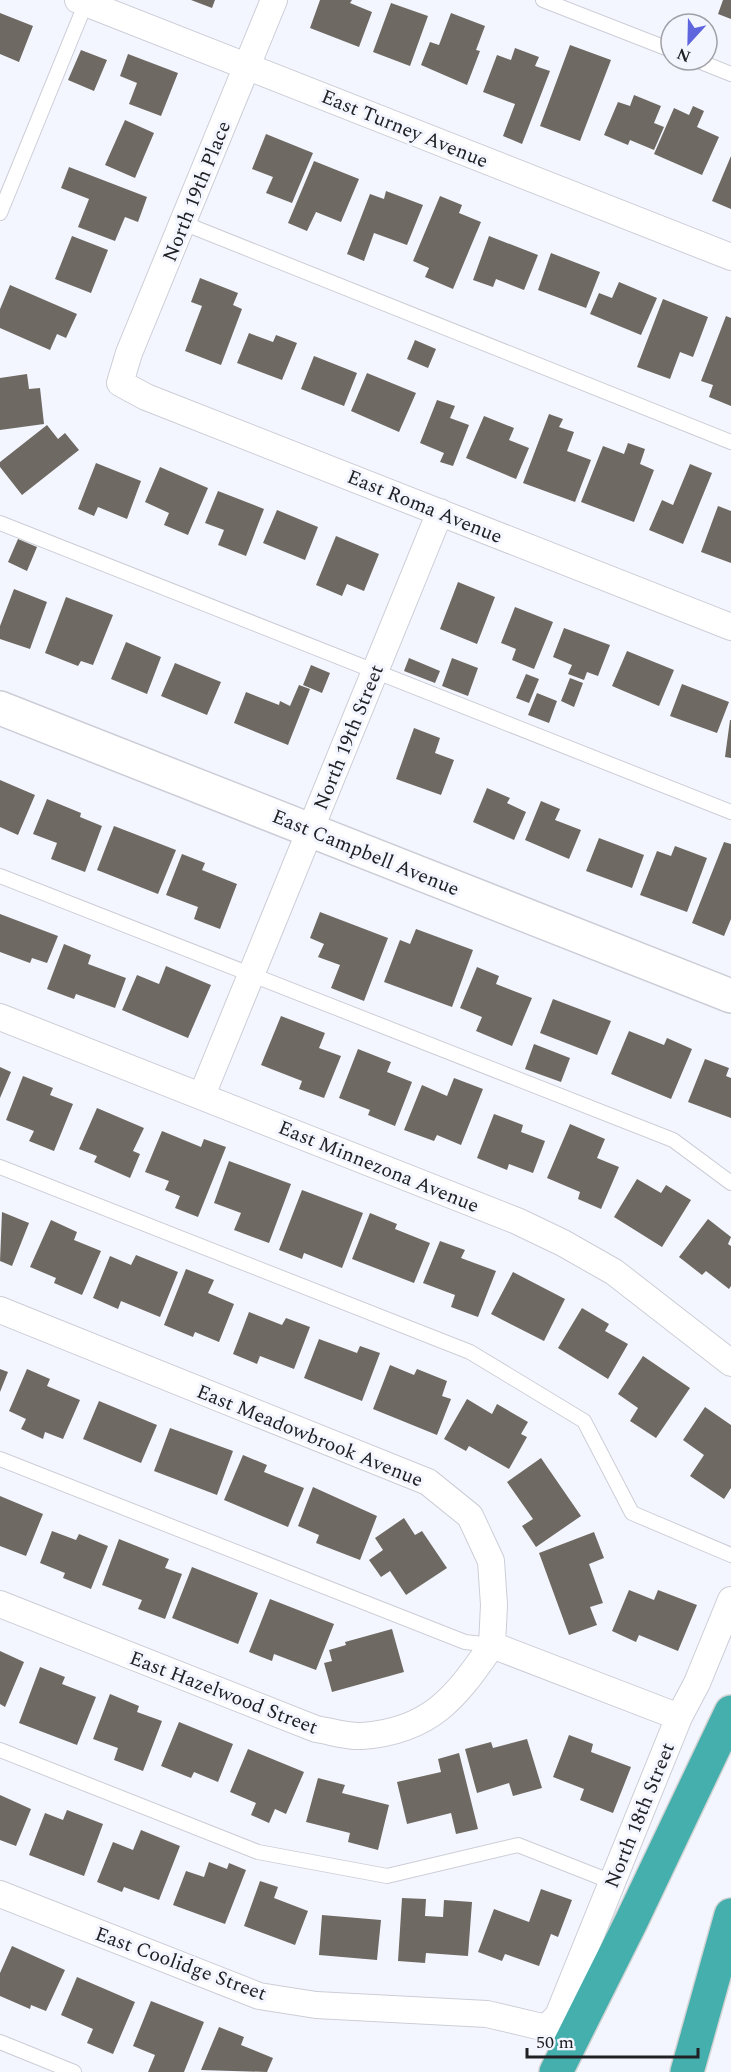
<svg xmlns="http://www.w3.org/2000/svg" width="731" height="2072" font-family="Spectral,serif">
  <rect width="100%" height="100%" fill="#f4f6ff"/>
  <path fill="#6e6962" d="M191,0H215L212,8Z
    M320,0H352L350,3L372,12L359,47L310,28Z
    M723,0H731V19L718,14Z
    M391,3L428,16L410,66L373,52Z
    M0,13L33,26L19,62L0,54Z
    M451,13L485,26L476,50L480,51L467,85L421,65L430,42L439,45Z
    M570,45L611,60L580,141L540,126Z
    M515,48L539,57L535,66L550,71L522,144L503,136L515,104L483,92L497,55L511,60Z
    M81,50L107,60L94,91L68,80Z
    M128,54L178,73L161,116L129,104L137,83L120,76Z
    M634,95L661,106L654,123L664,127L654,150L630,140L628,145L604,135L618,102L630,106Z
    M693,106L704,111L697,127L719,137L702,175L654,154L674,108L689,115Z
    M125,120L154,133L135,178L105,165Z
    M266,134L313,153L292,203L266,193L273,177L252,169Z
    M731,156V209L712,201Z
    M314,161L359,179L341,222L316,212L307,231L288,223Z
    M69,167L147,197L138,222L125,217L115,241L78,227L89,199L61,188Z
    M386,191L423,205L407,245L374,233L364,261L347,254L370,194L384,199Z
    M440,196L462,205L459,213L481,222L453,289L425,277L429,268L413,261Z
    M72,236L108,250L91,293L55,279Z
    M489,236L538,255L524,290L496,279L493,287L473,280Z
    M551,253L600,272L586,308L538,290Z
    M200,278L238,293L233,305L242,309L221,365L185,351L202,306L191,302Z
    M619,282L657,298L641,335L590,314L599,293L612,298Z
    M10,285L77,314L66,338L57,334L50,350L0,328V309Z
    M663,299L708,317L693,357L680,352L670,379L637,367Z
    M726,316L731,318V406L709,397L713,385L701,381Z
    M249,333L273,342L276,335L297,343L282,380L237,363Z
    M415,340L436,349L428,368L407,359Z
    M314,356L357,373L344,406L301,389Z
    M367,373L416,393L399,432L351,411Z
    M27,374L29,389L40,388L44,424L0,430V378Z
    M437,400L455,406L450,418L469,425L453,466L440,462L444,453L420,443Z
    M549,414L563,419L559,427L574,432L567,451L591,460L575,502L523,483Z
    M484,416L514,428L509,440L529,448L516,479L466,458Z
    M47,425L58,439L65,433L79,450L22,495L0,467V462Z
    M628,443L645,449L640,464L654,470L634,522L581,502L603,446L624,454Z
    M96,463L141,481L127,519L98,507L94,516L78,509Z
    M690,464L712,473L683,544L649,530L662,500L673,505Z
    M160,467L208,488L188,535L164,525L169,513L145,502Z
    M218,491L264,509L246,556L218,545L224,530L205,523Z
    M718,506L731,511V563L701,552Z
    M277,510L318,527L305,560L263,543Z
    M336,536L379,554L364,591L347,584L342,596L316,585Z
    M18,539L37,547L27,571L8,562Z
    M458,582L495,597L477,644L440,629Z
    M14,589L47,602L30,649L0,639V626Z
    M66,597L113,615L93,665L81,661L78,666L45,653Z
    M515,607L553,622L534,669L512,660L516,649L501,643Z
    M564,628L610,645L598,676L587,672L584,680L568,674L572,665L553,657Z
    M126,642L161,657L147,694L111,679Z
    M627,651L674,670L659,706L612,686Z
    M409,658L440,671L435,683L404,671Z
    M452,658L478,668L468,696L442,686Z
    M175,663L221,682L207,715L161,696Z
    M311,665L330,673L322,693L303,685Z
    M526,674L539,679L529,703L516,698Z
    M570,678L583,683L574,707L561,701Z
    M682,684L729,702L717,733L670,716Z
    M299,685L310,689L288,745L234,723L246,692L279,705L280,701L290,706Z
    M537,693L557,701L549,723L528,715Z
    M730,720H731V758L725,757Z
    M414,728L440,738L435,753L454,760L441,795L396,779Z
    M0,780L35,795L18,835L0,827Z
    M487,788L510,798L507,803L526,812L514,840L473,822Z
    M47,799L81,813L80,817L102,826L85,872L51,859L57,843L33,834Z
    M541,801L560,809L555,820L581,830L569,859L525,840Z
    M114,826L176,850L158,894L97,870Z
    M599,838L644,855L632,888L586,871Z
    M724,842L731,844V919L724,936L692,923Z
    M675,846L707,858L687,912L640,895L657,851L671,856Z
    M182,854L205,863L202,870L237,884L220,929L194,919L198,907L166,895Z
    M320,912L388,938L364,1001L331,988L340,965L318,957L324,944L310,938Z
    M0,914L58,936L47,963L32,958L30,963L0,952Z
    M416,929L473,950L452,1007L384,982L400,940L410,944Z
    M64,944L91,955L88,964L126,978L115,1008L76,994L74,999L47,989Z
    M166,966L211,985L188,1038L122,1010L137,975L159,984Z
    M477,967L499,976L496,984L532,998L512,1046L476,1031L482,1017L460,1008Z
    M553,999L611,1021L597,1055L540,1033Z
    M281,1016L325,1033L319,1048L341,1056L324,1098L299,1089L302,1081L261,1065Z
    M629,1031L664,1045L667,1038L692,1049L671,1099L611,1074Z
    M534,1044L570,1058L561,1082L525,1069Z
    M358,1049L391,1062L387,1072L412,1082L395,1126L368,1115L370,1110L339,1098Z
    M705,1059L729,1068L726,1076L731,1078V1118L688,1102Z
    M0,1067L11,1072L0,1098Z
    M23,1076L53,1088L50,1095L73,1104L54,1151L29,1141L34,1131L6,1120Z
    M454,1078L483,1089L461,1145L437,1135L434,1141L404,1130L422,1085L447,1096Z
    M97,1108L144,1128L133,1151L140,1154L130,1178L94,1162L97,1156L79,1149Z
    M494,1114L523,1125L521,1132L545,1141L533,1173L509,1164L507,1170L477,1158Z
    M570,1124L605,1139L597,1158L619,1167L601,1209L578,1199L580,1192L547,1178Z
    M162,1131L201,1147L204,1139L226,1147L198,1217L175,1208L180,1196L165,1190L169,1181L145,1172Z
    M229,1161L291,1184L269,1243L234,1230L241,1213L214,1203Z
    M637,1179L661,1193L666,1185L691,1200L662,1247L614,1217Z
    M302,1190L363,1213L342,1268L304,1253L302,1259L279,1250Z
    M2,1212L29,1223L12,1266L0,1261Z
    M370,1213L397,1224L395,1229L430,1243L414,1283L352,1259Z
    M708,1219L731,1237L728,1244L731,1246V1286L729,1289L706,1271L702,1275L679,1257Z
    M51,1220L77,1232L74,1240L101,1251L82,1295L54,1283L56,1278L30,1267Z
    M440,1241L465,1250L461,1258L496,1271L478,1317L451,1307L455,1295L423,1283Z
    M136,1255L178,1272L160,1317L121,1301L118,1309L93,1298L110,1256L131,1265Z
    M186,1269L214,1280L208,1293L234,1304L219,1342L195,1332L193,1337L164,1325Z
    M513,1272L565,1299L544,1341L491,1314Z
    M582,1308L609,1324L605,1331L628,1344L608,1379L558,1348Z
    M249,1312L282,1325L286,1318L310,1327L294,1369L260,1356L257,1364L233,1354Z
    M319,1339L357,1353L360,1346L380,1353L362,1401L304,1378Z
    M643,1356L690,1388L656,1438L630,1421L638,1408L618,1394Z
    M390,1365L414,1375L417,1369L447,1381L442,1396L451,1399L437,1435L373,1409Z
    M0,1369L8,1372L0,1392Z
    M27,1369L50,1379L47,1386L80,1400L63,1439L45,1432L43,1439L21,1429L26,1419L9,1411Z
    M467,1399L492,1414L497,1404L528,1422L521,1434L527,1437L509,1469L469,1446L466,1451L444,1439Z
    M99,1401L157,1425L141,1463L83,1439Z
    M705,1407L731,1425V1488L724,1499L690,1476L704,1455L683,1440Z
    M170,1428L233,1451L217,1495L154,1471Z
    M243,1455L267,1465L264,1472L304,1488L288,1527L224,1500Z
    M541,1458L581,1516L536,1547L522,1526L533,1519L507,1482Z
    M313,1487L377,1516L360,1560L316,1543L319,1535L298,1526Z
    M0,1496L43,1514L26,1556L0,1546Z
    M404,1518L415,1535L422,1531L447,1568L406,1595L390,1571L381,1577L369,1560L383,1550L375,1538Z
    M52,1531L76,1540L79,1534L108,1546L91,1589L63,1578L65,1573L40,1563Z
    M594,1532L604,1558L589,1564L603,1603L590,1607L597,1625L569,1635L539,1553Z
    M119,1539L169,1559L165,1568L182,1574L165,1619L138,1609L142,1600L102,1585Z
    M192,1567L258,1593L238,1644L172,1618Z
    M629,1590L654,1600L658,1590L697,1605L678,1651L639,1635L636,1642L612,1631Z
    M270,1599L334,1624L316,1670L274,1654L272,1661L249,1652Z
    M392,1629L404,1672L332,1692L324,1663L332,1661L329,1650L346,1645L345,1642Z
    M0,1651L24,1662L5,1707L0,1704Z
    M40,1667L65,1677L62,1684L96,1697L77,1745L19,1723Z
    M110,1694L139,1706L137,1712L162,1721L143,1771L114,1760L118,1748L93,1739Z
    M179,1722L233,1744L218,1782L194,1772L191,1778L161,1766Z
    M569,1735L593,1744L591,1752L631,1767L613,1813L580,1800L584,1789L553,1777Z
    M527,1739L542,1788L513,1796L509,1783L477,1793L465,1749L491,1742L493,1748Z
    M248,1749L304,1772L286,1814L275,1809L269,1823L251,1815L256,1803L230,1792Z
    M459,1753L478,1829L456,1834L451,1813L407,1824L397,1782L441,1772L438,1759Z
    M318,1778L345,1785L342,1793L389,1805L378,1850L348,1842L350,1833L306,1822Z
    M0,1795L31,1809L16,1846L0,1840Z
    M67,1810L103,1824L84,1876L29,1855L45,1813L63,1820Z
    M141,1830L180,1846L159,1900L124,1887L122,1892L97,1882L113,1842L133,1850Z
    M209,1862L227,1869L229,1863L246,1870L225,1924L173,1905L186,1871L204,1877Z
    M260,1881L278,1887L274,1898L308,1911L295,1945L244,1926Z
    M541,1889L572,1900L558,1937L551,1934L539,1966L505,1954L502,1961L478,1952L494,1909L529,1922Z
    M402,1898L426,1899L425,1916L443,1917L444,1900L472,1902L468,1956L426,1953L425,1963L398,1961Z
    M322,1915L381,1920L377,1960L319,1955Z
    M12,1946L65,1970L46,2011L31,2005L30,2009L0,1996V1973Z
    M77,1977L135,2002L113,2054L87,2043L93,2029L61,2015Z
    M151,2001L204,2022L184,2072H148L155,2055L133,2046Z
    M219,2027L244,2037L241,2045L273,2058L267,2072L201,2070Z"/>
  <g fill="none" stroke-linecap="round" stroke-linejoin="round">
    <g stroke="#ccced7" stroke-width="16">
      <path id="lane" d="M543,0L671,50
        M696,60L731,74
        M0,213L87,0
        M183,223L731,442
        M0,523L731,812
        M0,876L673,1140L731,1183
        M0,1167L470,1352L584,1421L632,1513L731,1555
        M0,1459L465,1642L492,1645
        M0,1750L258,1852L387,1876L518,1845L612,1882
        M0,2042L74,2072"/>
    </g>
    <g stroke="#ccced7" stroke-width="28">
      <path id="street" d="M78,0L731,257
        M274,0L129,353L120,383L146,397L731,627
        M0,1017L517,1221L563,1243L614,1272L731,1363
        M202,1095L440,512
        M0,1310L428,1482L470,1516L491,1561L494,1605L492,1645L679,1717
        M0,1604L316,1729C330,1731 347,1737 362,1736C431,1731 456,1697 492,1645
        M0,1894L259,1996L316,2005L487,2014L546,2028L558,2016L679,1717L697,1683L731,1600"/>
    </g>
    <g stroke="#ccced7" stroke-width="36">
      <path id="secondary" d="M0,708L731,996"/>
    </g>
    <g stroke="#d2d3d3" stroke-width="36">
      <path id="highway" d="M556,2072L631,1922L731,1712
        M687,2072L731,1915"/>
    </g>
    <use href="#lane" stroke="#fff" stroke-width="14"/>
    <use href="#street" stroke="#fff" stroke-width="26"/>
    <use href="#secondary" stroke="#fff" stroke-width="33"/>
    <use href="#highway" stroke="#44afad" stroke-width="33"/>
  </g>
  <g text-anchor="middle" stroke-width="6" stroke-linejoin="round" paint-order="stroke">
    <g font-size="20" fill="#202124" stroke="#f4f6ff">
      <text transform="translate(405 128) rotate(22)" y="7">East Turney Avenue</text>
      <text transform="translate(196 191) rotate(-68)" y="7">North 19th Place</text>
      <text transform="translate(425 506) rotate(22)" y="7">East Roma Avenue</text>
      <text transform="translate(348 737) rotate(-68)" y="7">North 19th Street</text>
      <text transform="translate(366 852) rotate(22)" y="7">East Campbell Avenue</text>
      <text transform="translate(379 1166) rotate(22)" y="7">East Minnezona Avenue</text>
      <text transform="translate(310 1435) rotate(22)" y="7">East Meadowbrook Avenue</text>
      <text transform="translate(224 1692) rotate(21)" y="7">East Hazelwood Street</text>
      <text transform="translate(639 1815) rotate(-68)" y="7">North 18th Street</text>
      <text transform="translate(181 1963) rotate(20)" y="7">East Coolidge Street</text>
    </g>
  </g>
  <g transform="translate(689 42) rotate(202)"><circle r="28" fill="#f4f6ff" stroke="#9fa1a7" stroke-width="1.5"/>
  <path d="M0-4.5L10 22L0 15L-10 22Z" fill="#5f65dd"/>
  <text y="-9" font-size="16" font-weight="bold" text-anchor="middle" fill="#202124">N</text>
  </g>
  <path d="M527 2048v9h171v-9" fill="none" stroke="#202124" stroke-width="3"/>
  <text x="536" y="2048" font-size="18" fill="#202124" stroke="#f4f6ff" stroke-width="4.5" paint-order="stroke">50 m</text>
</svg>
